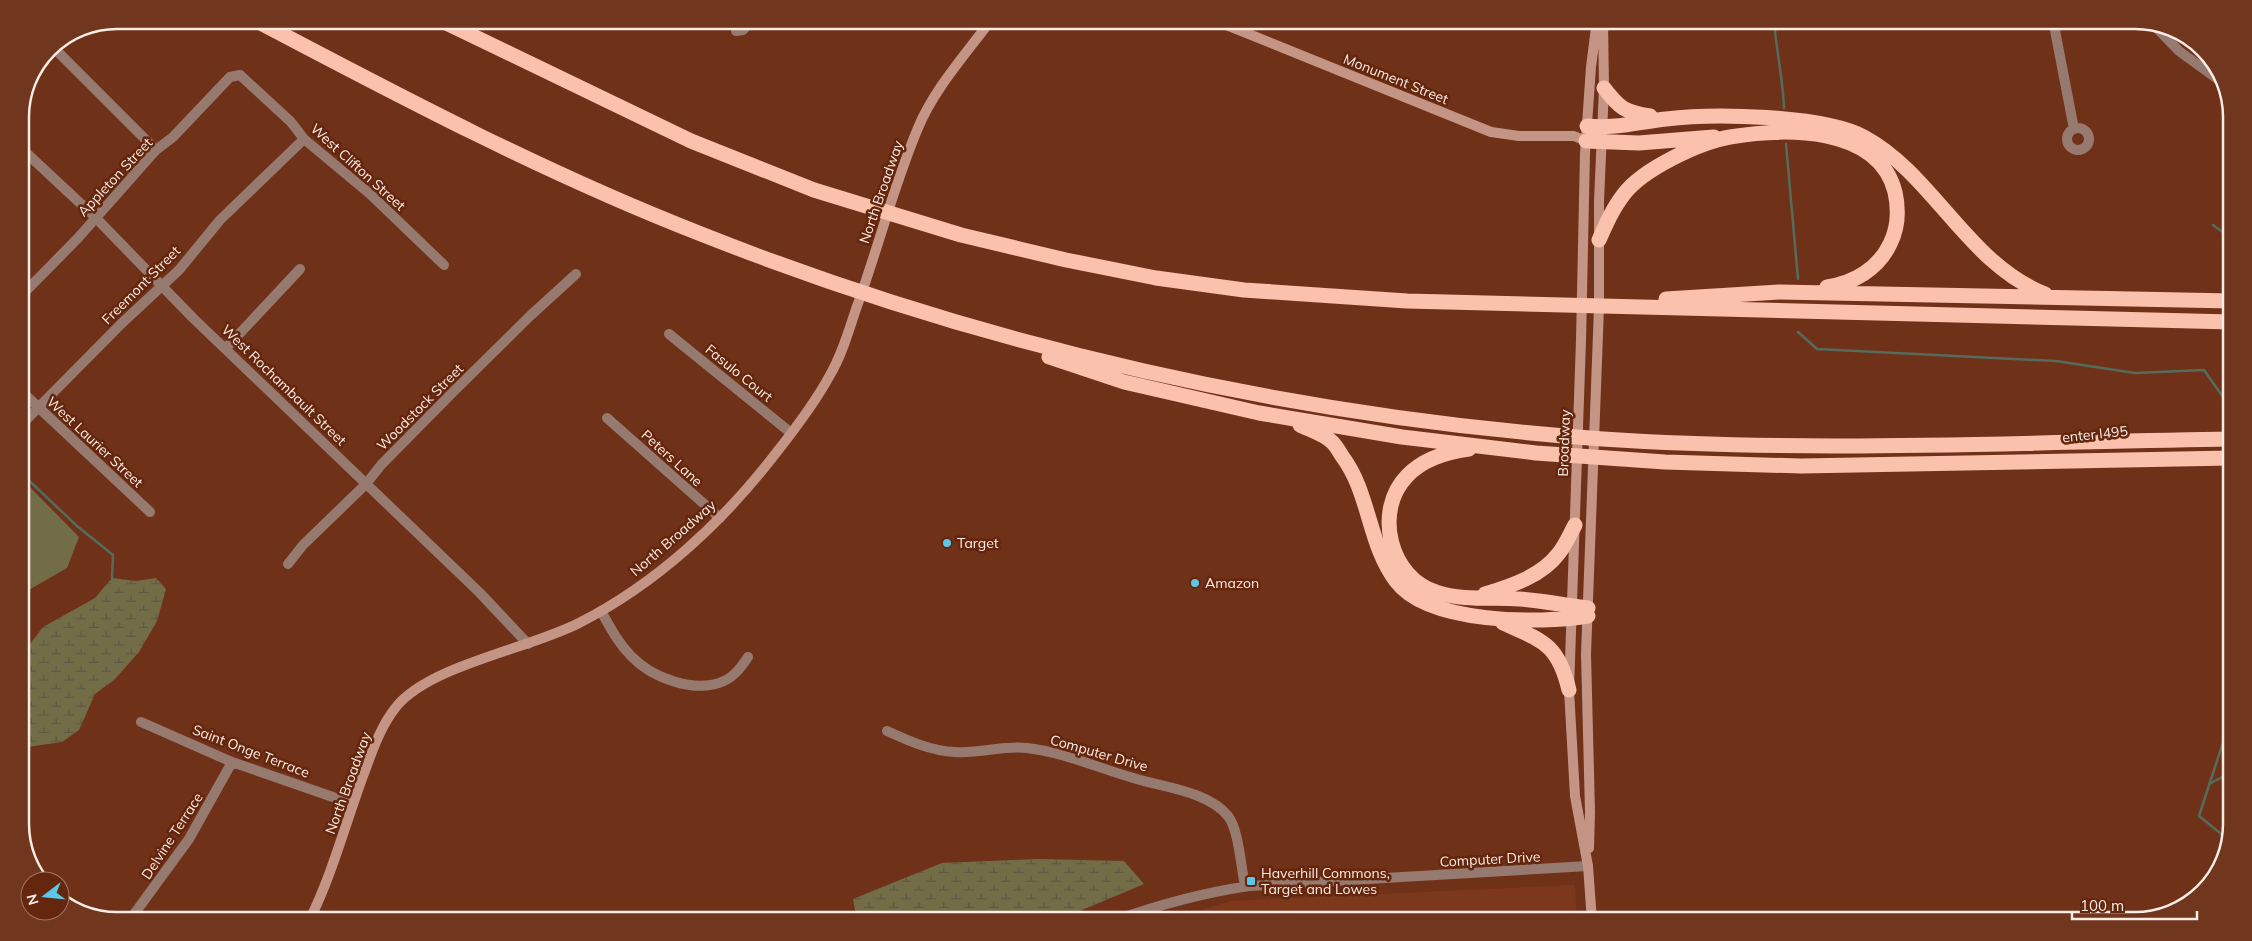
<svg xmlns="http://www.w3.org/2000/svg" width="2252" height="941" font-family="Mulish,sans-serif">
  <defs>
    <pattern id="wetland-marsh" width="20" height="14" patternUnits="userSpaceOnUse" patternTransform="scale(1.25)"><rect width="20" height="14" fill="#736d47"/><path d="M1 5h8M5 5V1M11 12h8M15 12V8" fill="none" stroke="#5e5846"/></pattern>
  </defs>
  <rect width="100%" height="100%" fill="#703119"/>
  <path fill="#7d381c" d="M1575,885L1577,921H1165L1231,901Z"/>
  <path fill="#736d47" d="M20,477L79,537L67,568L20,595Z"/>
  <path fill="url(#wetland-marsh)" d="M112,578L136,581L156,578L166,589L157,621L139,652L114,680L95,694L79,730L62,742L20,748V704L23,692L22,666L30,644L43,627L95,598Z
    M1037,859L1124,861L1144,884L1056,921H857L853,899L942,863Z"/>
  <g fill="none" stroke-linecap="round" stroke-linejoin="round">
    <path stroke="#556b5e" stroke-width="2.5" d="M1774,20C1776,50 1783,78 1784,108
      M1786,144L1798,279
      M2213,225L2232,239
      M1798,332L1817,349L2056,361L2135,373L2204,370L2232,410
      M20,472L77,526L113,555L112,578
      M2209,784L2232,772
      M2223,863L2225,837L2199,816L2232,715"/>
    <path stroke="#977a6f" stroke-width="10" d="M2053,20L2074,129
      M2152,23L2179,51L2219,80
      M736,31L743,30L752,20
      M52,46L156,150
      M2067 139a11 11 0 1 1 22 0a11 11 0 1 1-22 0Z
      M20,147L95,217L193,318L479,592L528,644
      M20,297L78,238L156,150L173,137L230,77L240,75L291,122L304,139L370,194L444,265
      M669,334L791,433
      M226,348L300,269
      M20,390L150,512
      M607,418L720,518
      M23,423L122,323L179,270L220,220L304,139
      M288,564L303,545L366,484L381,465L453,392L530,316L576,274
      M601,611C610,627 618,643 631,656C652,678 695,694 724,681C735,676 742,666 748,657
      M141,722L232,762L353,804
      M887,731C909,741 931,751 955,752C980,754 1003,745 1027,748C1062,752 1096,767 1130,777C1159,787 1207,790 1228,816C1239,830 1241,868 1245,886
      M129,921L189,839L232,762
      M1113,921C1158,905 1202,893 1249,886L1588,866"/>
    <path stroke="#c49584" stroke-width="10" d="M1214,20L1491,132L1519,136H1574L1586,141
      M1589,848L1590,812L1586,654L1599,307V201L1604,88L1603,20
      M309,921C332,875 345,825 363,776C372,752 380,727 396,707C430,665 529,649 579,623C656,584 723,522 776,453C795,429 815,403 830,375C842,355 849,330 856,309C878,249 893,187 918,128C934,89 966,54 991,20
      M1592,921L1588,866L1575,796L1569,690L1581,340L1585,153L1591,67L1597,20"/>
    <path stroke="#fac1ac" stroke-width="15" d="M255,20C401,97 547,174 701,234C989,348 1294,417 1603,439C1812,453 2023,442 2232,439
      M440,20L691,141L814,190L961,235L1066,260L1156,278L1244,290L1407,301L2232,322
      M1604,88C1620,109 1625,112 1650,116
      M1587,126C1614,129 1639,122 1666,119C1713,113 1823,115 1864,137C1933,174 1968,264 2045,294
      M1586,141L1639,143L1714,137
      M1599,240C1606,224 1613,208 1624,194C1643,169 1700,142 1730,137C1783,128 1878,125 1895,192C1899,210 1898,228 1890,244C1878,269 1854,283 1827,287
      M1666,299L1779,292L2232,301
      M1049,357L1124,382L1259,413L1402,437L1536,453L1665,462L1801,466L2232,458
      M1300,425C1310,430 1323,434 1331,441C1335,444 1339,451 1342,456C1370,493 1368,544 1396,581C1428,624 1540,624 1588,616
      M1469,449C1446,452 1423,459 1407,476C1373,511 1390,578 1436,592C1463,601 1493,597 1520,599C1543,601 1565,605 1588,608
      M1485,594C1511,586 1542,576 1559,553C1566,544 1570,534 1575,525
      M1503,623C1543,641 1558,644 1569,690"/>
  </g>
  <g fill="#5cc7e8" stroke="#64260d" stroke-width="2">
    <circle cx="947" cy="543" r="5"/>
    <circle cx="1195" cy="583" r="5"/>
    <rect x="1246" y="876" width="10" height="10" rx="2.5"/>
  </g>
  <g text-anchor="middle" stroke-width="5" stroke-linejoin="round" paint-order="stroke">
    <g font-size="14" fill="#fcece6" stroke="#64260d">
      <text transform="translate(1396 79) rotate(22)" y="5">Monument Street</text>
      <text transform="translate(358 167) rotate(42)" y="5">West Clifton Street</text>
      <text transform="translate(115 177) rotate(-47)" y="5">Appleton Street</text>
      <text transform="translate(881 192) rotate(-71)" y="5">North Broadway</text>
      <text transform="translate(141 285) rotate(-45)" y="5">Freemont Street</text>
      <text transform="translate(739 373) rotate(39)" y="5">Fasulo Court</text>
      <text transform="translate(284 385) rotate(44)" y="5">West Rochambault Street</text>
      <text transform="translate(420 407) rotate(-45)" y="5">Woodstock Street</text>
      <text transform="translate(2095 434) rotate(-6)" y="5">enter I495</text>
      <text transform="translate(95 442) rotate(43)" y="5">West Laurier Street</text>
      <text transform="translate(1564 443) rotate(-88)" y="5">Broadway</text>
      <text transform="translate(672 458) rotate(42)" y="5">Peters Lane</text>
      <text transform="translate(673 538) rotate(-41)" y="5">North Broadway</text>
      <text transform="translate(251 751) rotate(21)" y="5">Saint Onge Terrace</text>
      <text transform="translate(1099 753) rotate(16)" y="5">Computer Drive</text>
      <text transform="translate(348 783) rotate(-70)" y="5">North Broadway</text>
      <text transform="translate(172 836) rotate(-57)" y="5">Delvine Terrace</text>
      <text transform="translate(1490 859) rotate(-3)" y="5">Computer Drive</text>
    </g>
    <g font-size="14" fill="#fcece6" stroke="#64260d" text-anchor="start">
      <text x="957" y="548">Target</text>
      <text x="1205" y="588">Amazon</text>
      <text x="1261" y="878">Haverhill Commons,<tspan x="1261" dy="16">Target and Lowes</tspan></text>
    </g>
  </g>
  <path d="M0 0H2252V941H0ZM117 29H2135A88 88 0 0 1 2223 117V824A88 88 0 0 1 2135 912H117A88 88 0 0 1 29 824V117A88 88 0 0 1 117 29Z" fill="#70361e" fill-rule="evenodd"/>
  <path fill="none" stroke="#fcece6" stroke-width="2.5" d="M117 29H2135A88 88 0 0 1 2223 117V824A88 88 0 0 1 2135 912H117A88 88 0 0 1 29 824V117A88 88 0 0 1 117 29Z"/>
  <g transform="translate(45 896) rotate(254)"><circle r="24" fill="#64260d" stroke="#a17564"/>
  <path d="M0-4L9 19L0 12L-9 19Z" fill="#5cc7e8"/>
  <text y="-8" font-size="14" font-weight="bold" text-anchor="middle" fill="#fcece6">N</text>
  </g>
  <path d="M2072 911v8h125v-8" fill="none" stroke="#fcece6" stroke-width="2.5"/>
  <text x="2080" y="911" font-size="15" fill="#fcece6" stroke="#64260d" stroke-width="4" paint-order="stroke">100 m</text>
</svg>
